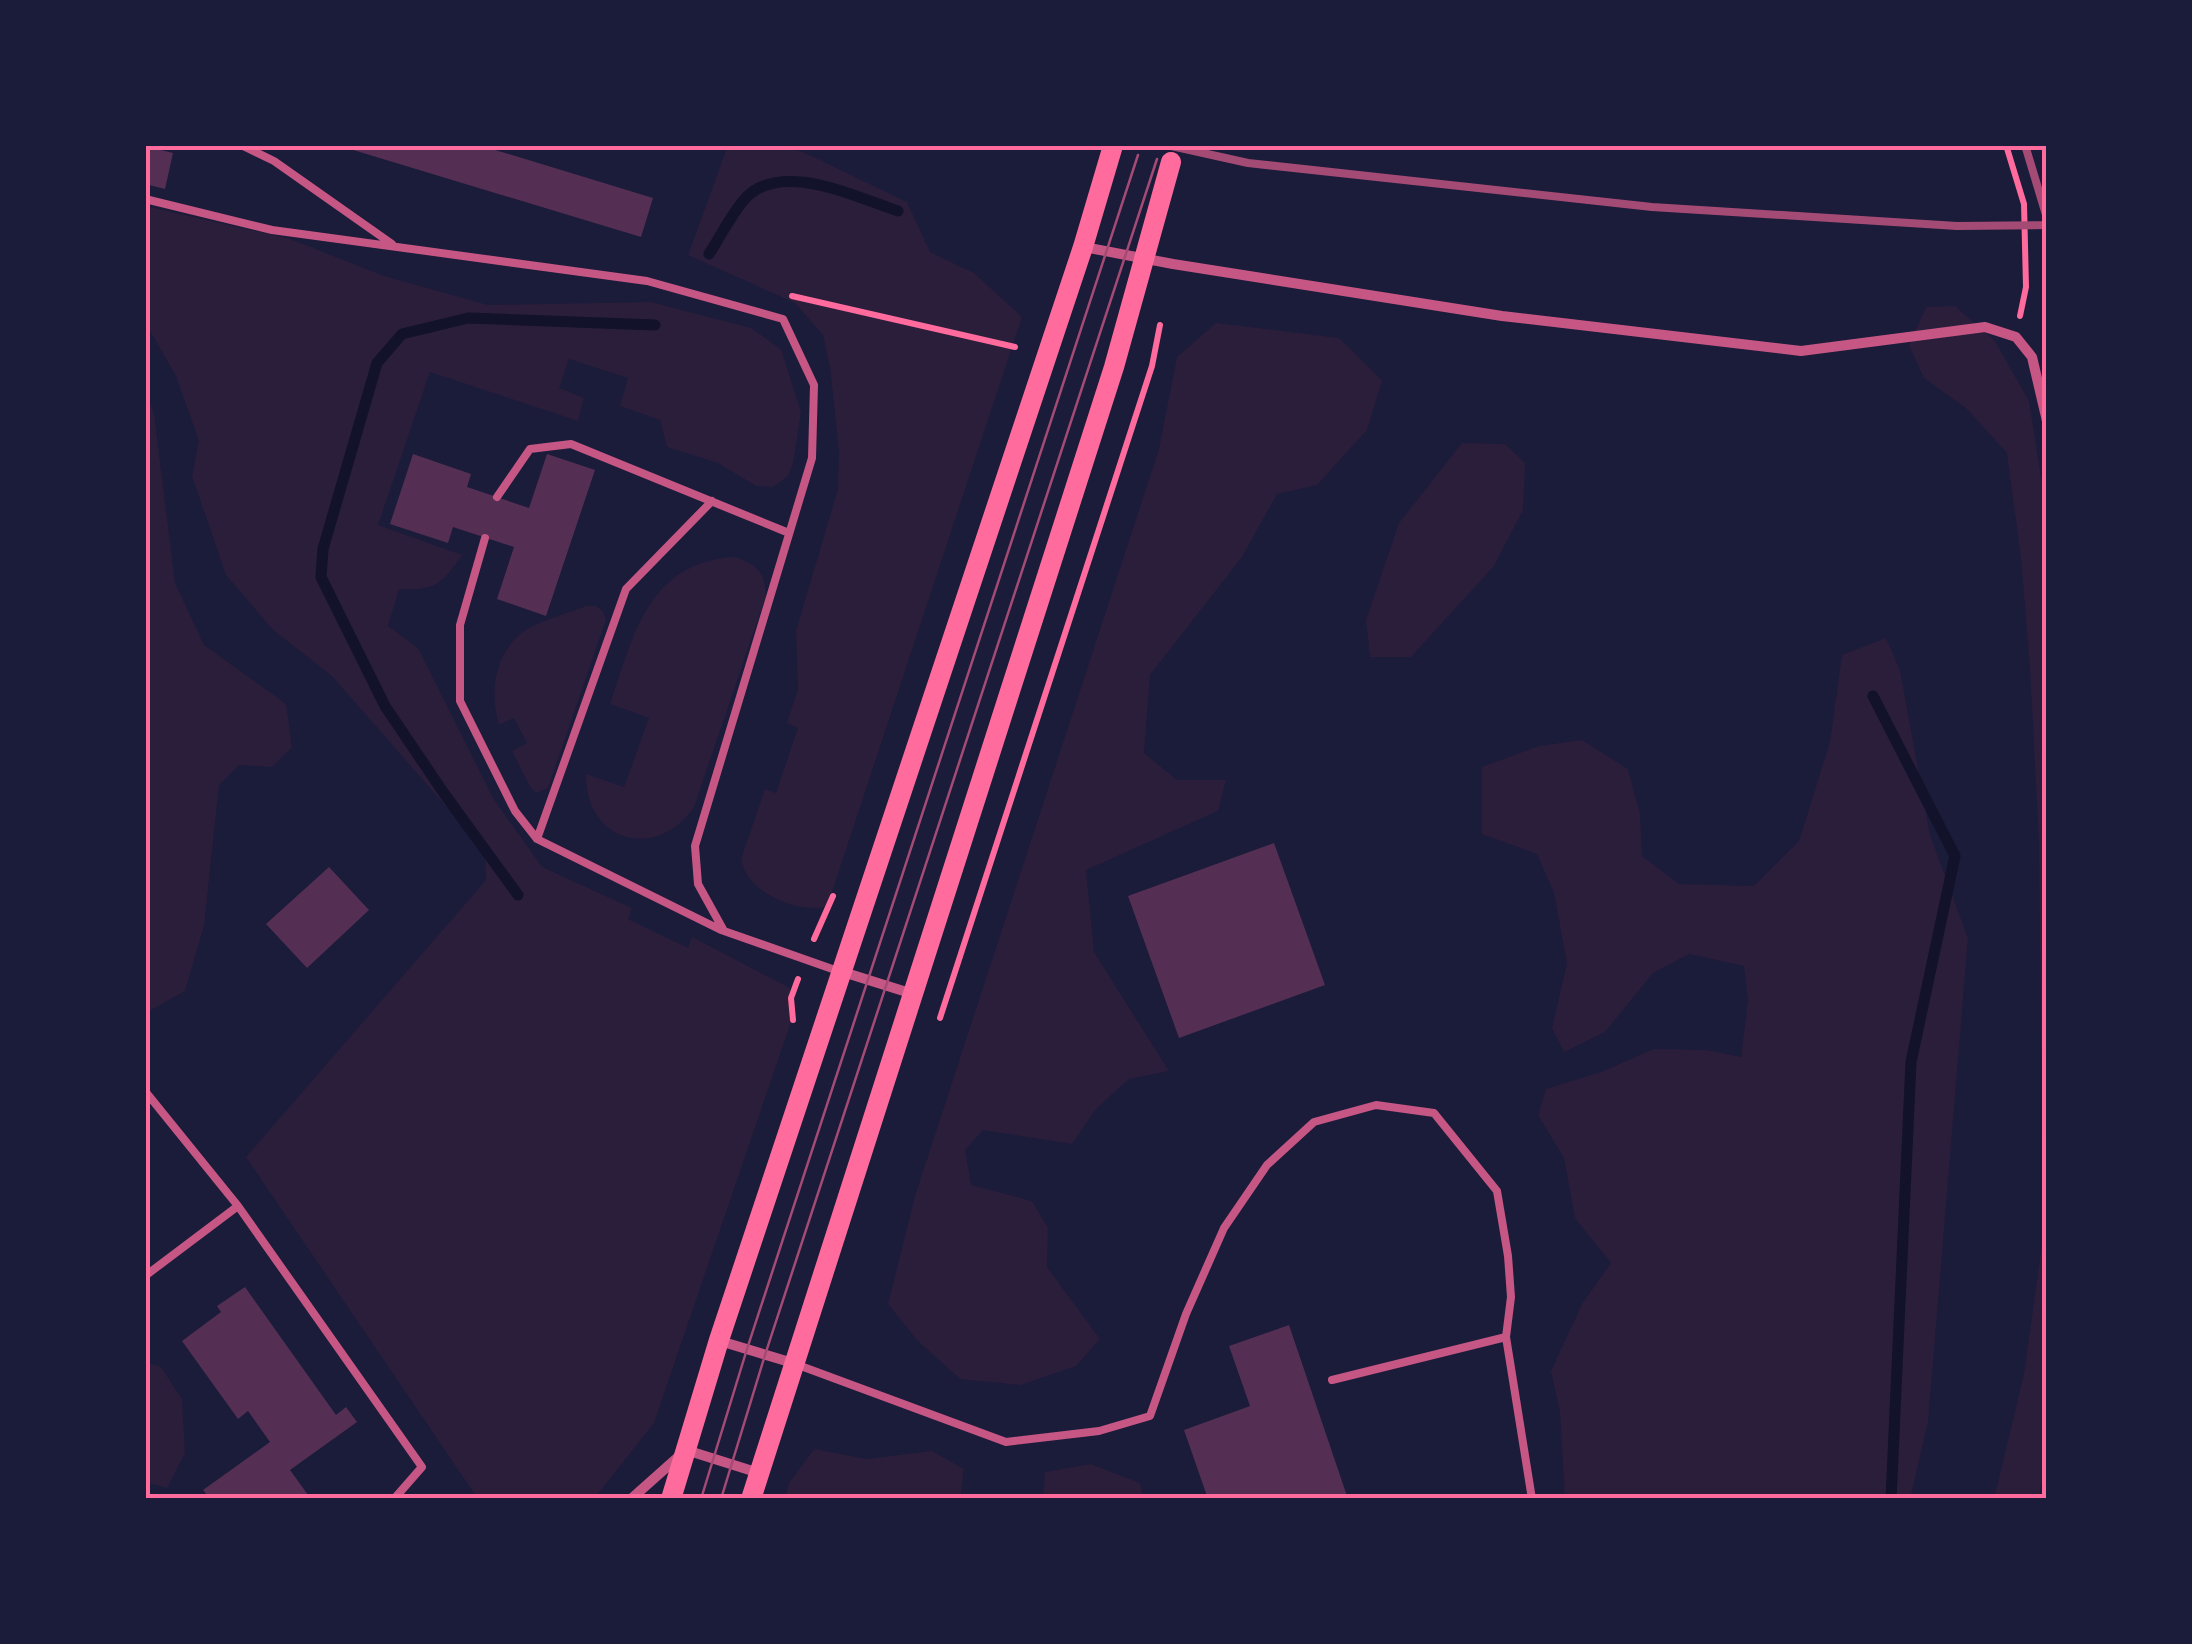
<svg xmlns="http://www.w3.org/2000/svg" width="2192" height="1644" font-family="Helvetica,sans-serif">
  <rect width="100%" height="100%" fill="#1b1b3a"/>
  <path fill="#2a1e3b" d="M728,145H762L801,151L907,202L930,252L974,273L1022,317L827,907C796,913 747,893 741,859L765,789L776,793L798,728L787,723L798,689L796,631L838,489L839,451L830,367L823,335L795,303L688,255Z
    M145,206L290,239L384,276L488,305L651,302L751,328L781,349L801,412L793,464L788,476L773,487L756,486L718,463L667,447L660,420L620,406L628,378L569,359L559,388L584,398L578,421L430,372L378,525L462,555C442,584 436,591 399,589L388,626L418,648L493,798L542,867L632,908L628,919L688,948L692,937L790,988V1025L654,1423L594,1499H478L246,1157L486,880L485,851L332,676L273,630L226,575L192,476L199,441L176,376L145,322Z
    M1955,306L1995,341L2029,401L2047,515V1445L2039,1499H1994L2024,1374L2043,1237L2039,840L2030,668L2021,558L2007,453L1967,409L1924,378L1909,345L1926,307Z
    M1216,323L1339,338L1382,381L1367,430L1317,485L1277,494L1242,557L1150,675L1144,753L1177,780H1226L1218,811L1086,870L1094,952L1169,1071L1129,1079L1096,1109L1072,1144L983,1130L965,1150L971,1185L1032,1201L1048,1228L1047,1267L1100,1339L1076,1366L1021,1385L960,1379L917,1340L888,1304L915,1196L1159,449L1177,357Z
    M145,388L154,414L175,583L204,645L286,704L292,747L272,767L239,765L219,785L204,926L185,991L145,1013Z
    M1462,443L1505,444L1525,463L1523,510L1494,566L1411,657H1370L1366,620L1399,523Z
    M736,557C758,566 765,572 766,596L694,807C657,862 585,842 586,774L624,787L649,718L610,704C634,635 648,561 736,557Z
    M586,606H596L603,611L606,620L548,788L537,793L530,787L512,751L527,743L514,718L499,725C488,689 496,644 533,626C549,618 569,613 586,606Z
    M1886,638L1900,670L1930,835L1968,938L1928,1422L1910,1499H1565L1560,1412L1551,1371L1582,1304L1611,1263L1575,1218L1564,1158L1538,1115L1546,1089L1604,1071L1653,1049L1707,1050L1741,1057L1748,1000L1744,966L1689,954L1653,973L1605,1032L1564,1052L1552,1028L1567,963L1554,893L1537,854L1482,834V767L1539,746L1582,740L1628,769L1640,814L1642,856L1679,884L1754,886L1799,841L1830,742L1842,655Z
    M145,1362L161,1367L182,1399L185,1453L167,1488L145,1482Z
    M814,1449L867,1459L932,1451L964,1469L960,1499H785L789,1483Z
    M1091,1464L1140,1483L1143,1499H1043L1045,1472Z"/>
  <g fill="none" stroke-linecap="round" stroke-linejoin="round">
    <path stroke="#12122b" stroke-width="11" d="M709,254C720,237 730,217 743,201C778,158 855,197 898,211
      M1873,696L1955,856L1911,1062L1891,1499
      M518,895L443,792L385,706L321,577L323,549L377,363L402,334L468,318L655,325"/>
  </g>
  <path fill="#542f53" d="M479,145L653,198L641,237L340,146Z
    M145,146L173,153L165,189L145,184Z
    M413,454L471,474L467,487L529,508L547,454L595,470L546,616L497,599L514,547L453,527L448,543L390,524Z
    M1274,843L1325,985L1179,1038L1128,896Z
    M329,867L369,910L307,968L266,924Z
    M245,1287L336,1415L346,1407L357,1422L290,1470L311,1499H210L203,1490L270,1442L248,1411L238,1419L182,1341L221,1312L217,1306Z
    M1289,1325L1348,1499H1208L1184,1430L1250,1406L1229,1346Z"/>
  <g fill="none" stroke-linecap="round" stroke-linejoin="round">
    <path stroke="#ff6b9d" stroke-width="6" d="M2006,145L2024,204L2026,287L2020,316
      M792,296L1015,347
      M814,939L833,896
      M940,1018L1152,366L1160,325
      M793,1020L791,998L798,979"/>
    <path stroke="#c65784" stroke-width="8" d="M241,145L274,161L392,244
      M145,199L272,230L647,281L783,319L814,385L812,458L695,846L698,884L724,931L838,971
      M497,497L530,449L571,444L789,533
      M485,538L460,625V701L515,811L537,839L721,930
      M537,839L626,589L712,501
      M145,1091L238,1206
      M145,1276L238,1206L422,1467L394,1499
      M798,1365L1006,1442L1099,1431L1150,1416L1186,1314L1224,1228L1267,1165L1314,1122L1376,1105L1434,1113L1497,1191L1508,1256L1511,1297L1506,1337L1532,1499
      M1332,1380L1506,1337"/>
    <path stroke="#c65784" stroke-width="10" d="M1084,247L1173,264L1502,316L1801,351L1985,327L2016,337L2032,357L2047,421
      M843,972L913,994
      M720,1341L793,1363
      M631,1499L686,1450L759,1473"/>
    <path stroke="#ff6b9d" stroke-width="20" d="M671,1499L719,1340L1083,247L1112,149
      M751,1499L1114,367L1171,162"/>
    <path stroke="#a44b75" stroke-width="2.5" d="M701,1499L747,1349L1138,155
      M721,1499L765,1355L1157,159"/>
    <path stroke="#a44b75" stroke-width="8" d="M1167,145L1248,163L1652,207L1957,226L2047,225
      M2025,145L2047,218"/>
  </g>
  <rect width="2192" height="1644" fill="none" stroke="#1b1b3a" stroke-width="295"/>
  <rect x="148" y="148" width="1896" height="1348" fill="none" stroke="#ff6b9d" stroke-width="4"/>
</svg>
